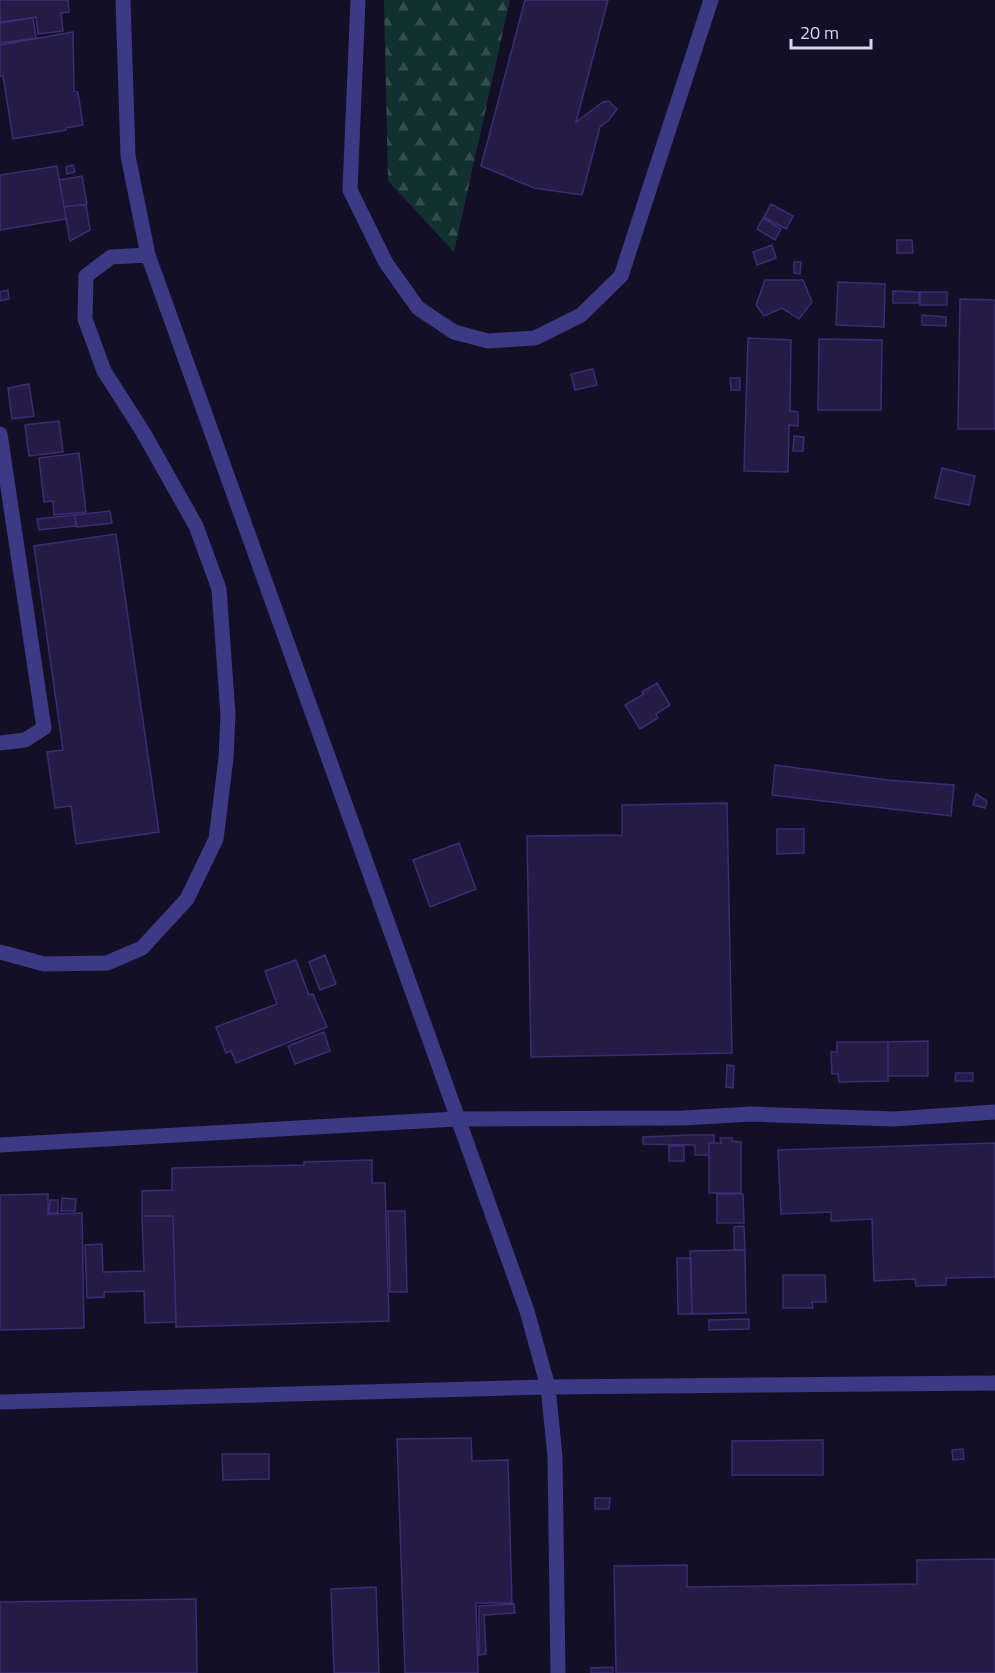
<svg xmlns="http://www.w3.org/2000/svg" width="995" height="1673" font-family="'Titillium Web',sans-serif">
  <defs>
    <pattern id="forest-firs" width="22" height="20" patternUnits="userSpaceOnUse" patternTransform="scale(1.5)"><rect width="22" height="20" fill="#12302f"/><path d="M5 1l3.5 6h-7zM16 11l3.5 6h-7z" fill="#344d4e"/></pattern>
  </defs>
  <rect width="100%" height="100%" fill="#130f26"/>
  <path fill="url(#forest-firs)" d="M384,0H510L454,252L388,181Z"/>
  <path fill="#241b47" stroke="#3b2d73" stroke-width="1.5" d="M0,0H68L69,12L61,13L63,31L38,34L36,17L0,22Z
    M525,0H608L576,122L603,102L609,101L617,109L609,120L600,127L582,195L534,188L481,166Z
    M33,18L36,38L0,43V23Z
    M73,32L74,91L78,92L83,125L66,128V130L13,139L3,76H0V45Z
    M73,165L75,172L67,174L66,167Z
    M57,166L66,219L0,230V175Z
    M82,176L87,204L64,207L59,180Z
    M86,204L90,230L70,241L64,207Z
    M771,204L793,216L786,229L764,217Z
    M763,218L781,229L775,240L757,229Z
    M897,240H912L913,253H897Z
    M772,245L776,258L757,265L753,252Z
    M794,262H801L800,274L794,273Z
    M765,280H803L812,302L799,319L782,308L764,316L756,305Z
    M838,282L885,284L884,327L836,325Z
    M8,290L9,299L0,301V292Z
    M893,291L919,292V303H893Z
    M920,292H947V305H920Z
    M960,299L995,300V429H958Z
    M922,315L946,317V326L922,325Z
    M748,338L791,340L790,411L798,412V426L789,425L788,472L744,471Z
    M819,339L882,340L881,410H818Z
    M593,369L597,385L575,390L571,374Z
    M730,378H740V390H731Z
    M29,384L34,416L12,419L8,388Z
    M59,421L63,452L29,456L25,425Z
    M794,436L804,437L803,451H793Z
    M79,453L86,512L54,515L53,501L44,502L39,458Z
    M942,468L975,476L969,505L935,498Z
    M110,511L112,523L77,527L75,515Z
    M75,515L76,526L39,530L37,519Z
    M116,534L159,832L76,844L71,806L55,808L47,752L63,750L34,546Z
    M657,683L670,705L656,714L658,718L640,729L625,705L644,694L642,692Z
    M775,765L887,780L954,785L951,816L772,795Z
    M976,794L987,801L985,808L973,805Z
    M727,803L732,1053L531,1057L527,836L622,835V805Z
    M777,829H804V853L777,854Z
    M459,843L476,889L430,907L413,860Z
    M325,955L336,984L320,990L309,962Z
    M296,960L309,995L313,994L327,1027L236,1063L231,1051L226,1053L216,1027L277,1004L265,971Z
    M324,1032L330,1051L295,1064L288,1046Z
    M928,1041V1076H888V1042Z
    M837,1042H888V1081L839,1082L838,1074H832L831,1052H837Z
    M727,1065L734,1066L733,1088L726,1087Z
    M956,1073H973V1081H955Z
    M689,1135H714V1143H709V1155H695V1145L643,1144V1137Z
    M720,1138H732V1141L741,1142V1193H709V1143H721Z
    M995,1143V1277L946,1278V1285L916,1286L915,1279L874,1281L872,1219L831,1221V1212L781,1214L778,1150Z
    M669,1146H684V1161H669Z
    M372,1160V1183H385L389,1321L176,1327L173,1216H142V1191L172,1190V1168L304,1165V1162Z
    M48,1194V1214L82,1213L84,1328L0,1330V1195Z
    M717,1194H743L744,1223H717Z
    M62,1198L76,1199L75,1211H61Z
    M50,1200H58V1213H49Z
    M388,1211H405L407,1292H390Z
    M142,1216H173L176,1322L145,1323L144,1291L104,1292V1297L87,1298L85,1245L102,1244L103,1272L144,1271Z
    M744,1226L745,1250H734V1227Z
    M745,1250L746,1313L692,1314L690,1251Z
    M677,1258H691L692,1314H678Z
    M783,1275H825L826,1302H812L813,1308H783Z
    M749,1319V1329L709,1330V1320Z
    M471,1438L472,1461L508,1460L512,1603H476L478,1673H405L397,1439Z
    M823,1440V1475H732V1441Z
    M963,1449L964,1459L953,1460L952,1450Z
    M222,1454H269V1479L223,1480Z
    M595,1498H610L609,1509H595Z
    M995,1559V1673H616L614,1566L687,1565V1587L917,1584V1560Z
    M376,1587L379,1673H334L331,1589Z
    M196,1599L197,1673H0V1602Z
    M514,1604L515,1613L484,1615L486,1654L479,1655V1606Z
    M613,1667V1673H591V1668Z"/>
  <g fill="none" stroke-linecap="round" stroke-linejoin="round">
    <path stroke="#3d3a85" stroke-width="15" d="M123,0L128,156L148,255L527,1311L548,1387L555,1456L558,1673
      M358,0L350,190L386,263L418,308L454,332L488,341L535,338L581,315L621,276L711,0
      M0,434L44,728L25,740L0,743
      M0,952L44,964L107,963L142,948L187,899L216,839L226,758L228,715L219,589L196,526L143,432L104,371L85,319L86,276L111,257L148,255
      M0,1145L456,1119L683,1118L751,1114L894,1119L995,1112
      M0,1402L548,1387L995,1383"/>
  </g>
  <path d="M791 39v9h80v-9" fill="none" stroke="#d9d4ff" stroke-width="3"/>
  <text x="800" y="39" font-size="18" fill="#d9d4ff" stroke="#130f26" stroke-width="4.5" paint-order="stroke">20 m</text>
</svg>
